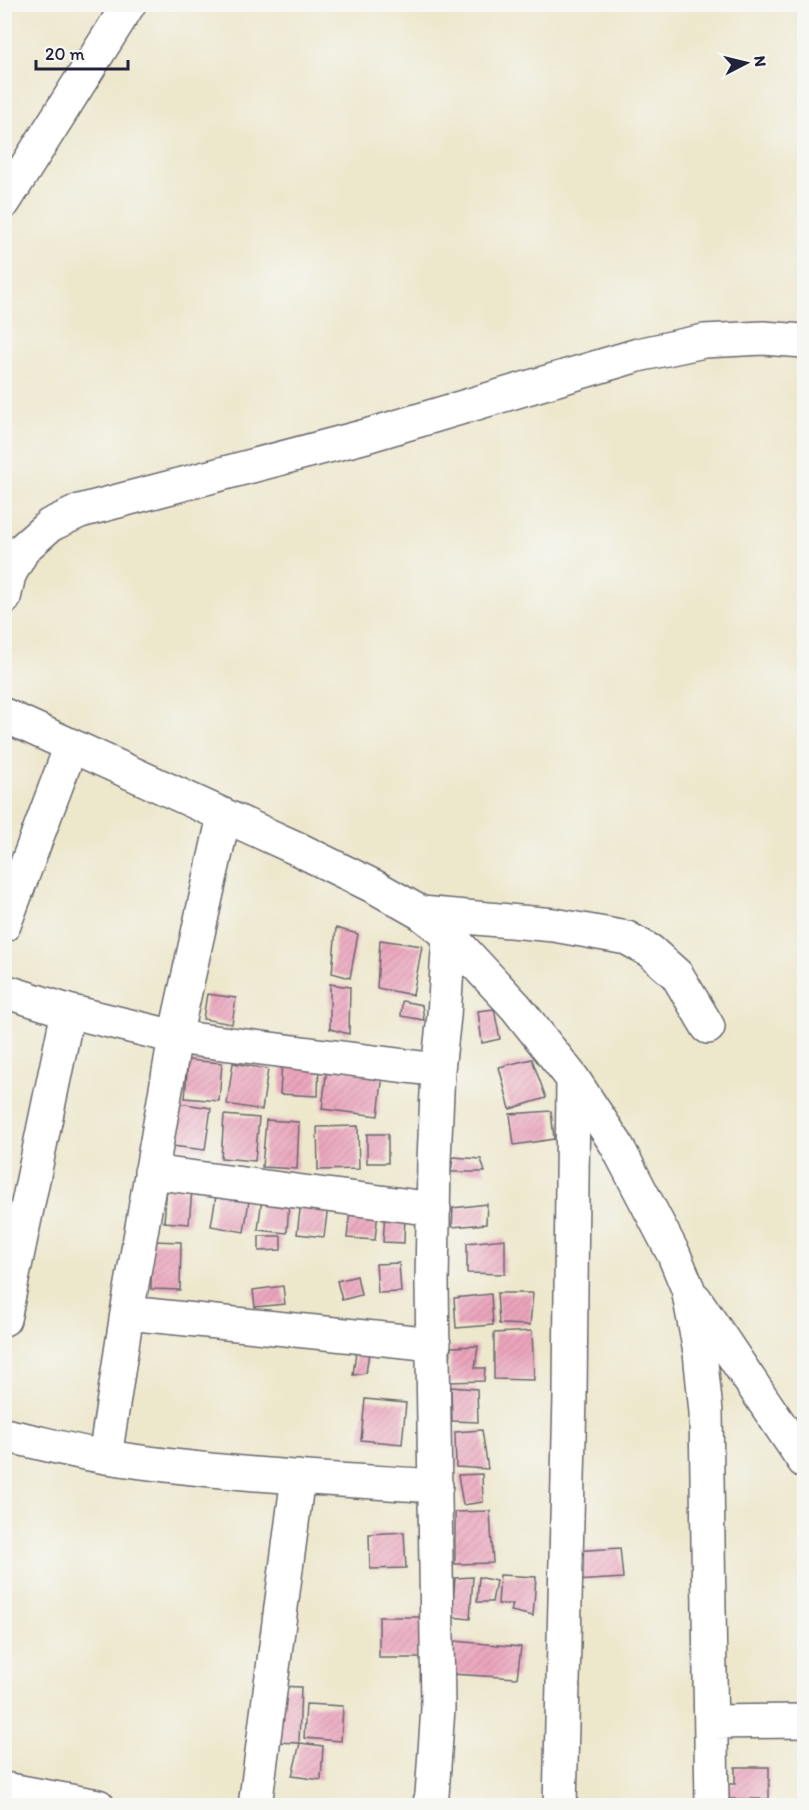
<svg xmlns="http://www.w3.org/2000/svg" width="809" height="1810" font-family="Itim,sans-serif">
  <defs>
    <pattern id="building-hatch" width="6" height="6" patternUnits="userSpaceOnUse" patternTransform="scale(1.5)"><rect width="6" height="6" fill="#eba5bd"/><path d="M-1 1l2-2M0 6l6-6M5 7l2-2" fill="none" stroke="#c98ea3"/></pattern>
  </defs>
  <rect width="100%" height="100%" fill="#f6f6f2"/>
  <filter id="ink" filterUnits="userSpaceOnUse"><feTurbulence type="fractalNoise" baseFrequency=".0167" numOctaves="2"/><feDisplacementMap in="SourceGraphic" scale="12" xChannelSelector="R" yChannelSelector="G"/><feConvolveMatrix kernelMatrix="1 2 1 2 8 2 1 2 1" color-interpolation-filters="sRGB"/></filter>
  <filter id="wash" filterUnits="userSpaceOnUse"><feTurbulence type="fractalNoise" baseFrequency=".008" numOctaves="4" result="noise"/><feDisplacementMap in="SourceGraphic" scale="24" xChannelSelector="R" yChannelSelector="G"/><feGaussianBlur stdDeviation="1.35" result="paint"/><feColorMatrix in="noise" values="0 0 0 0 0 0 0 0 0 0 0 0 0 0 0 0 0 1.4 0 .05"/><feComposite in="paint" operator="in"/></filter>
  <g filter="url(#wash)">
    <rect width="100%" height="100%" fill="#ede7cc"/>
    <g id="blocks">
      <path fill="url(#building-hatch)" d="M336,928L358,934L350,978L332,973Z
        M380,940L422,946L413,995L377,988Z
        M330,984L350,987L349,1034L330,1029Z
        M207,994L236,998L232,1024L203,1019Z
        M402,1001L422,1005L424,1020L401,1016Z
        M494,1009L500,1039L482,1043L478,1011Z
        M532,1059L546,1098L510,1109L499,1067Z
        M188,1060L222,1063L219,1101L185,1098Z
        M282,1062L319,1064L318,1096L280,1094Z
        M233,1063L268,1069L262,1110L227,1104Z
        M327,1067L383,1074L378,1116L322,1109Z
        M178,1103L211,1108L205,1150L172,1146Z
        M551,1111L554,1139L514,1145L510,1114Z
        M224,1115L259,1118L255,1161L221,1158Z
        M266,1120L299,1122L297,1169L262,1167Z
        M358,1126L359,1169L318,1170L317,1127Z
        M367,1134H388V1163H367Z
        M453,1157L481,1159L485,1172H451Z
        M167,1187L192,1190L189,1224L164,1222Z
        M217,1190L250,1195L244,1232L211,1226Z
        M262,1198L289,1201L287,1233L258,1230Z
        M301,1202L328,1206L324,1237L297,1234Z
        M487,1204L486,1224L452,1227L453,1208Z
        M350,1210L378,1212L375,1240L347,1238Z
        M385,1212L405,1213L404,1243L383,1242Z
        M259,1236H281V1250L259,1251Z
        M505,1239V1274L467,1273V1243Z
        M152,1241L181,1242L180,1290L151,1289Z
        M399,1263L401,1292L378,1293L376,1264Z
        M357,1276L361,1295L342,1300L337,1281Z
        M283,1286L285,1304L255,1307L253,1290Z
        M497,1293H533L530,1325L499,1324Z
        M491,1294L493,1325L456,1328L454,1298Z
        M532,1331L534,1380L494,1379V1333Z
        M357,1344L370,1346L366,1373L353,1375Z
        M478,1346L475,1368H485L484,1381L449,1382L451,1347Z
        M451,1387L477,1389L478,1422L452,1421Z
        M365,1399L406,1403L402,1444L361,1440Z
        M482,1430L488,1469L456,1467L455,1432Z
        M482,1474L483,1502L463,1505L458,1475Z
        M490,1511L493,1563L455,1564V1512Z
        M404,1532L406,1568L370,1569L369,1534Z
        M620,1548L623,1578L575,1581L573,1551Z
        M500,1575L536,1577L533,1616L511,1611L513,1604H498Z
        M473,1577L470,1619L452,1617L455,1578Z
        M479,1577L496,1581L492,1602H477Z
        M379,1617H425L426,1658H379Z
        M454,1641L521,1647L517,1678L451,1674Z
        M275,1686L301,1687L299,1743L273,1742Z
        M306,1704L343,1706L341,1741L304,1738Z
        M300,1743L323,1746L321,1780L292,1776Z
        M735,1767H769V1799H723V1784H735Z"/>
    </g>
  </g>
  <g filter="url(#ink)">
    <use href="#blocks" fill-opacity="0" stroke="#69676e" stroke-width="1.5"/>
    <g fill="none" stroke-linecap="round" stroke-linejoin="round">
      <g stroke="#69676e" stroke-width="36">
        <path id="minor" d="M4,202L129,4
          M4,598L9,575L24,548L50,525L80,511L366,436L638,355L704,341L763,338L804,341
          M4,715L298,849L377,888L421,913L449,935L516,1007L573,1079L616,1144L674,1255L688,1289L700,1352L706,1412L712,1806
          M421,913L554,925L627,938L650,951L677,975L708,1027
          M4,925L71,746
          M4,991L68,1011L175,1037L438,1070
          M151,1172L434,1209
          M695,1299L804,1461
          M127,1313L434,1344
          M4,1319L68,1011
          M4,1435C39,1442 73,1452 107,1457C216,1474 326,1479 436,1486
          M105,1457L127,1313L175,1037L224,816
          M711,1722L804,1721
          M4,1789L98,1806
          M255,1806L298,1477
          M429,1806L432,1795L438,1708L432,1284L434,1160L438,1070L444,1016L449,935
          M560,1806L570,1396L573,1079"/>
      </g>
      <use href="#minor" stroke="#fff" stroke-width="33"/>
    </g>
  </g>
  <rect width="809" height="1810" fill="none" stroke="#f6f6f2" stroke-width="24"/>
  <g transform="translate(746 63) rotate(83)" stroke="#f6f6f2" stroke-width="4.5" paint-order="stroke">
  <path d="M0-4.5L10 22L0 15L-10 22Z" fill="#22223b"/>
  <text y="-9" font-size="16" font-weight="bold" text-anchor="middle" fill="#22223b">N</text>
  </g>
  <path d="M36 60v9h92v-9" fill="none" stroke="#22223b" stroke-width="3"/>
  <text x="45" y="60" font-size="18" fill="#22223b" stroke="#f6f6f2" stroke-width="4.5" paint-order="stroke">20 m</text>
</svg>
